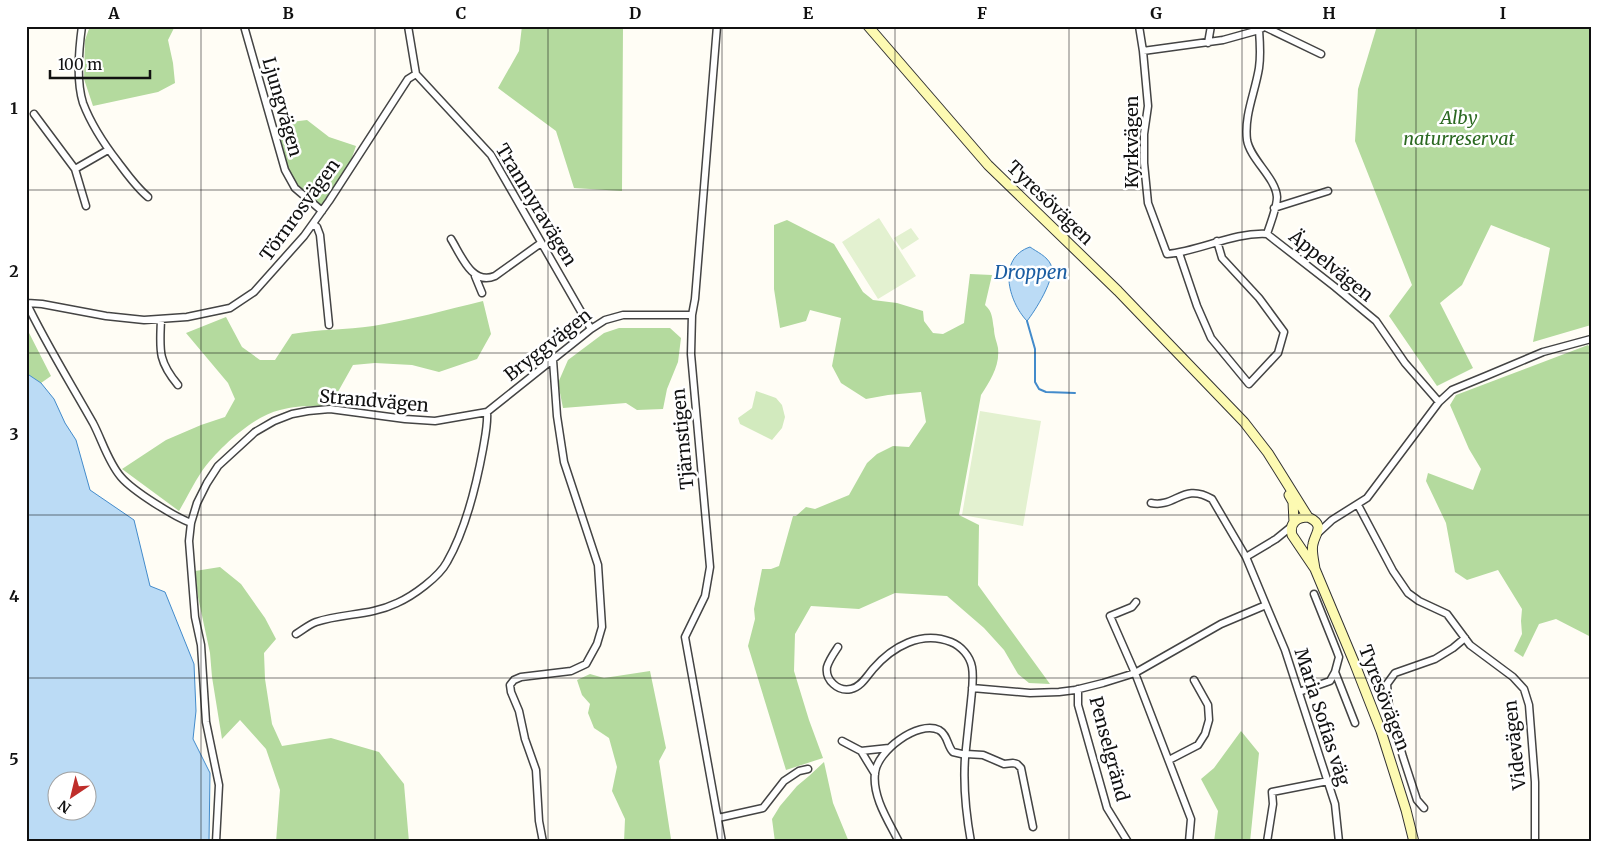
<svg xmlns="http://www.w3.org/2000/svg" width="1617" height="868" font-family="Merriweather,serif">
  <rect width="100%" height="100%" fill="#fffdf5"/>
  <path fill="#d2eabe" d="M756,391L776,398L782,405L785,417L782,428L772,440L740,424L738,418L752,408Z"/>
  <path fill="#b4da9e" d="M90,26H175L168,40L173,63L175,83L158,92L93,106L84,79L85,40Z
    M522,26H623L622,191L574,188L556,131L498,88L519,51Z
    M1377,26H1591V325L1533,342L1550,248L1491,225L1462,285L1440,303L1473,368L1437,386L1389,316L1412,285L1355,141L1358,89Z
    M307,120L329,137L356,146L349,166L323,207L300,189L288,171L279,132L291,122Z
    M787,220L834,244L863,292L873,300L897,303L923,311L924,321L933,333L943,334L964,323L970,274L992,275L985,305C993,312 992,319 994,329C994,336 997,342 998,348C1000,366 990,381 981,395L959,515L979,525L978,585L1050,684L1029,683L1018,674L1004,650L984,628L947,596L895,593L859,609L811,606L795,634L794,671L809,720L823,758L786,770L748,646L755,619L754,609L762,569H771L779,566L793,516H796L806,507L815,509L849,495L867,463L877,454L893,446L909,447L926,422L921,392L888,395L866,399L841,383L832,366L841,318L810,310L806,321L780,328L774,289V225Z
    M483,301L491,334L477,359L439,372L412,365L375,363L353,365L330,406C314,406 296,405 280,410C253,416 218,449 202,471C193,484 187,498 179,511L122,469L166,440L201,425L225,417L235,399L228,383L186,333L226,317L242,347L260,360H275L292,334C319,329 346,330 373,326C410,320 446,310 483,301Z
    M26,327L51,376L41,383L26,373Z
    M619,328H670L681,338L678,362L667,389L663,409L637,410L626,403L563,408L558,383L568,360L604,333Z
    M1588,345L1591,349V637L1556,619L1539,624L1523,657L1514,651L1522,634L1521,621L1522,609L1498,570L1467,580L1455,572L1446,523L1426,481L1428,473L1473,490L1481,469L1469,449L1450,405L1456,395Z
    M220,567L241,584L265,618L276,639L264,653L265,679L272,724L282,746L331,738L379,752L404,784L409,842H276L280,790L266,749L240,720L222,739L212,677L210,653L198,597L195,571Z
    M650,671L666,748L659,761L671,839L662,842H624L625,819L612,791L617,767L609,738L594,728L588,713L590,704L582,695L577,680L590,674L604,678Z
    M1241,731L1259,753L1250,842H1214L1218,811L1201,779L1214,768Z
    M824,762L833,803L849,842H775L772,819L780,806L797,786L809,776Z"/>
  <path fill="#e3f1d0" d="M879,218L916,276L878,299L842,242Z
    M911,228L919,239L902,250L894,238Z
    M980,411L1041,421L1023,526L962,515Z"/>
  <path fill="#bbdbf5" stroke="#438bcb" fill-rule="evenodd" d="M1030,247C1037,252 1047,256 1051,265C1056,278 1035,311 1027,321C1008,301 997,258 1030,247Z
    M26,373L41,383L54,399L65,423L76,440L90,490L134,520L150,586L165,592L194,664L196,711L193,739L210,773L209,842H26ZM58,780H88V810H58Z"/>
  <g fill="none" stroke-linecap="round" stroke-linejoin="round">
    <path stroke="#438bcb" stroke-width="2" d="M1027,321L1035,349V382L1039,389L1046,392L1075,393"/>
    <g stroke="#444" stroke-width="9">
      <path id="minor" d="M82,26C79,48 76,81 83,103C91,124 104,144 118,162C127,174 136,187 148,197
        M244,26L285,170L295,188L322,211
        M408,26L416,74L491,155L591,329
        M717,26L695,299L692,315L691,354L710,567L705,596L685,637L722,842
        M1139,26L1143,51L1148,106L1144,134V163L1148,203L1167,254C1201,251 1233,232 1267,234L1335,287L1376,321L1405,363L1439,402
        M1265,27L1321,54
        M1259,30C1260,43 1261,55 1259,68C1255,93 1244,115 1247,140C1250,159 1276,178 1277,197C1277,208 1270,224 1267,234
        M1208,43L1211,26
        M1143,51L1223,40L1259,30L1266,26
        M34,114L75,169
        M86,206L75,169L108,150
        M1274,208L1328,191
        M313,224L317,227L320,235L329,325
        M451,239C461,255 472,286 495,276L541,243
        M1179,253L1197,306L1211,338L1249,384L1278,353L1284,332L1259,298L1222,258L1217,241
        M475,276L482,293
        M26,302C46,344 70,382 93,423C102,440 108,462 121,477C133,491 173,516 191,523
        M27,303L42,304L106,316L144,320L187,317L230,308L254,292L304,236L329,201L408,79L416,74
        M161,319C160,349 157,360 178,385
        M1358,505L1393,571L1408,593L1419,601L1447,614L1470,645L1513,677L1524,689L1529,705L1535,782V842
        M1318,533L1332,520L1367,498L1439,402L1452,390L1486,376L1543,352L1591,339
        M1246,557L1276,539L1292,526
        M1314,594L1336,649L1339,657L1335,672L1355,723
        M1136,602L1132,607L1110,616L1135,673L1191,819L1189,842
        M1266,605L1285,650L1335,804L1339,842
        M296,634C303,630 308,625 316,622C343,613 370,616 397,603C413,596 439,577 447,562C466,529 476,487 483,449C485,437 488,424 487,412
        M838,647C834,653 829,660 827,667C825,680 838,692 851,689C861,687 867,676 873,669C892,647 921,630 951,642C961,646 970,656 972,667C974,678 972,690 971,701C969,720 967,739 965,758C963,787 966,814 971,842
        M972,688L1030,693L1059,692L1075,690L1103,683L1135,673L1221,624L1266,605L1246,557L1212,499C1183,482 1176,508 1151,503
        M1078,689V705L1107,808L1128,842
        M1299,692L1330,681L1335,672
        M842,741L861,751L875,774
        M861,751L889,748
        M966,754L983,755L1004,764L1013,763L1017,764L1021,768L1033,827
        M1169,760L1198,745L1205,734L1209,720L1208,705L1194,680
        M1424,808L1417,800L1403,757L1389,708L1387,684L1395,673L1435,659L1453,648L1465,638
        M718,818L763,808L784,781L799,771L808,769
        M216,842L219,785L206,722L201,645L195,617L189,541L191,523L197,503L207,483L218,466L255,432L274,421L292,414L308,411L330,409L405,419L435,421L487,412L591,329L605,320L623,315H692
        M543,842L539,821L536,770L525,739L519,711L511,692L510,685L514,680L521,677L571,671L586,664L597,644L602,627L598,565L564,462L557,416L553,360
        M899,842C889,822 872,797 875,773C877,751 918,720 939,730C948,735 947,746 953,752L966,755
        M1267,842L1273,804L1272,792L1328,781"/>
    </g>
    <g stroke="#333" stroke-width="11">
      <path id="secondary" d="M868,26L988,165L1118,291L1244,422L1268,453L1308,517C1326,525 1315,533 1313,544C1311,551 1314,561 1315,569
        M1289,495L1293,502L1294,522
        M1308,517C1297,517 1289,523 1292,535L1315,569L1354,662L1381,731L1406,810L1414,842"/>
    </g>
    <use href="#minor" stroke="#fff" stroke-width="6"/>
    <use href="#secondary" stroke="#fdfab2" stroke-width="9"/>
  </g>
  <path fill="none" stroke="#111" stroke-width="1" stroke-opacity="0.55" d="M201,26V842M375,26V842M548,26V842M722,26V842M895,26V842M1069,26V842M1242,26V842M1416,26V842M26,190H1591M26,353H1591M26,515H1591M26,678H1591"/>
  <g text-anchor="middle" stroke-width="5" stroke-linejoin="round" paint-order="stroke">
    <g font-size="18" fill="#111" stroke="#fff">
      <text transform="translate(282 107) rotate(74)" y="6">Ljungvägen</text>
      <text transform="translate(1132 142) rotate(-90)" y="6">Kyrkvägen</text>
      <text transform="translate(1050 203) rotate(44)" y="6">Tyresövägen</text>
      <text transform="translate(536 205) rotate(59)" y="6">Tranmyravägen</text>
      <text transform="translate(300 210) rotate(-54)" y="6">Törnrosvägen</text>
      <text transform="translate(1331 266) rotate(39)" y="6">Äppelvägen</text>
      <text transform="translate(548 345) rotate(-38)" y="6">Bryggvägen</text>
      <text transform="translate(374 401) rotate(5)" y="6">Strandvägen</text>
      <text transform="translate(683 439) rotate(-95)" y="6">Tjärnstigen</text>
      <text transform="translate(1384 698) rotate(69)" y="6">Tyresövägen</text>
      <text transform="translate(1322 717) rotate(72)" y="6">Maria Sofias väg</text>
      <text transform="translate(1515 745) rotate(-96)" y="6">Videvägen</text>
      <text transform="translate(1109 749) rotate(75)" y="6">Penselgränd</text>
    </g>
    <g font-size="18" font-style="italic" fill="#2b6921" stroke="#fff">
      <text x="1459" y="124">Alby<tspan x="1459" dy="21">naturreservat</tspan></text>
    </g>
    <g font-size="19" font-style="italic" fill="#1b5da2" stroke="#fff">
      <text x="1031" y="279">Droppen</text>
    </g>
  </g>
  <rect width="1617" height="868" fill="none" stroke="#ffffff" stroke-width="55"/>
  <g transform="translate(72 796) rotate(215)"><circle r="24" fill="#ffffff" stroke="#a0a0a0"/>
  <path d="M0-4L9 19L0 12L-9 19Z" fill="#bf2e2b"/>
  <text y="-8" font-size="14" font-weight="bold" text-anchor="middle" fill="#111111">N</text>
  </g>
  <path d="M50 70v8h100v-8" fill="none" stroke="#111111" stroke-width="2.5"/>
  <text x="58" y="70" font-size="15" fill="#111111" stroke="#ffffff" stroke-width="4" paint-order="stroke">100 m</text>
  <rect x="28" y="28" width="1562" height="812" fill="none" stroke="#111" stroke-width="2"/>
  <g font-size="16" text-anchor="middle" font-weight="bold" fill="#111">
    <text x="114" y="19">A</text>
    <text x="288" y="19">B</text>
    <text x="461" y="19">C</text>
    <text x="635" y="19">D</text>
    <text x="808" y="19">E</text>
    <text x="982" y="19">F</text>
    <text x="1156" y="19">G</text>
    <text x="1329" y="19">H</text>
    <text x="1503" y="19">I</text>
    <text x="14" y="114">1</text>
    <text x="14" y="277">2</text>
    <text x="14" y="440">3</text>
    <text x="14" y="602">4</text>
    <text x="14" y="765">5</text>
  </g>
</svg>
